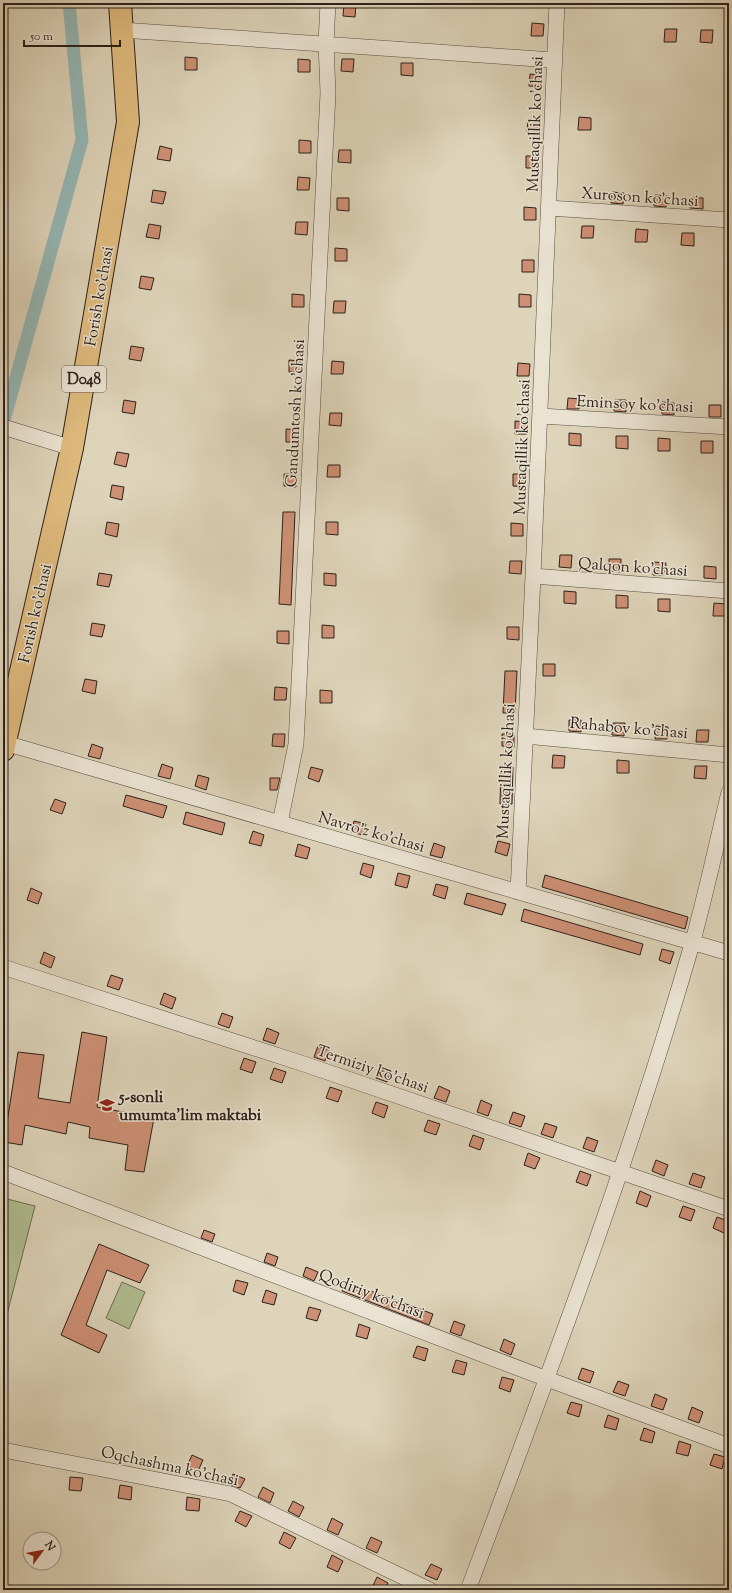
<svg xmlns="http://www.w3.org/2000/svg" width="732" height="1593" font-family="'Sorts Mill Goudy',serif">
  <rect width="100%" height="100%" fill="#ded4ba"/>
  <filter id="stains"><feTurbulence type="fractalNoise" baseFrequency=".005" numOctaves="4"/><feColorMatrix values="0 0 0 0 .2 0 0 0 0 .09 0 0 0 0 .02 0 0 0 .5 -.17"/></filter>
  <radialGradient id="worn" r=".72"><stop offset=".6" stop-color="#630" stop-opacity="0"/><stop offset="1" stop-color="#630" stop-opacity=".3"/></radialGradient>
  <path fill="#b0bd90" stroke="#6e6e55" d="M3,1198L35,1206L3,1330Z
    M122,1282L145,1292L129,1329L106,1318Z"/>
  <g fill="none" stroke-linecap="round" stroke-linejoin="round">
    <path stroke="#94b7b5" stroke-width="13" d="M3,424L82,140L69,3"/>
  </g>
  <path fill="#ce9075" stroke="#2c201a" d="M344,4H356L355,17L343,16Z
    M532,23L544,24L543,36H531Z
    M665,29H677L676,42H664Z
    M701,30H713L712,43L700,42Z
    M185,57L197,58V70H185Z
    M298,59L310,60V72H298Z
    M342,59H354L353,72L341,71Z
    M401,63H413V76L401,75Z
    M530,74L542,75L541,87L529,86Z
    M579,117L591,118V130H578Z
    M528,119L540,120V132H527Z
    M299,140L311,141V153H299Z
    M160,146L172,149L170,161L157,159Z
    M339,150H351V163L338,162Z
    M526,156H538V168H526Z
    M298,177L310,178L309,190H297Z
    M153,190L166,192L163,204L151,202Z
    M612,192L624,193L623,204L611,203Z
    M655,195L667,196L666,207L654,206Z
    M337,198H349V211L337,210Z
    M691,198H703V209L690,208Z
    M524,207L536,208V220H524Z
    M296,222H308L307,235L295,234Z
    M149,224L161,226L159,239L146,237Z
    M582,226H594L593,238H581Z
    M636,229L648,230L647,242H635Z
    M682,233H694V246L681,245Z
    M335,248L347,249V261H335Z
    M522,260H534V272H522Z
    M141,276L154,278L151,290L139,288Z
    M292,294L304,295V307H292Z
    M519,294L531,295V307H519Z
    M334,301H346L345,313H333Z
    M131,346L144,348L141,361L129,359Z
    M289,360L301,361V373L289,372Z
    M332,361L344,362L343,374H331Z
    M518,363L530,364L529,376H517Z
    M568,398L580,399L579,409H567Z
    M124,400L136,402L134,414L122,412Z
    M615,400H626V412L614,411Z
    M662,402L674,403V415L662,414Z
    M709,405H721V417H709Z
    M330,413H342L341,426L329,425Z
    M515,421L527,422V434H515Z
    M286,429L298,430V442H286Z
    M569,433L581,434V446L569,445Z
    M616,436H628V449L616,448Z
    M658,438L670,439V451H658Z
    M701,441H713V453H701Z
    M117,452L129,454L126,467L114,464Z
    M328,465H340V477H327Z
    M284,474H296V487L284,486Z
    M513,474H525V487L513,486Z
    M112,485L124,487L122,500L110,497Z
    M283,512H295L291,605L279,604Z
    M107,522L119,524L117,537L105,534Z
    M326,522H338V535L326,534Z
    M511,523L523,524V536H511Z
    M560,555H572L571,568L559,567Z
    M609,559H621V572L609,571Z
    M510,561H522L521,574L509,573Z
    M654,562L666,563L665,575H653Z
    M704,566L716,567V579L704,578Z
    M99,573L112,575L109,587L97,585Z
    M324,573L336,574V586L324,585Z
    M564,591L576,592V604L564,603Z
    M616,595L628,596V608H616Z
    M658,599H670V612L658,611Z
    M714,603L726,604V616H713Z
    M92,623L105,625L102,637L90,635Z
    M322,625L334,626V638H322Z
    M507,627H519V640L507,639Z
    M277,631H289V644L277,643Z
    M543,664H555V676H543Z
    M505,671H517L515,713H503Z
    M85,679L97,681L95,694L82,691Z
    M275,687L287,688L286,700H274Z
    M320,690L332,691V703H320Z
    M569,720H581V732L569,731Z
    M613,723H625L624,736L612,735Z
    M656,726L668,727L667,739H655Z
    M697,730H709L708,742H696Z
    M273,734H285L284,747L272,746Z
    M502,734H514V747L502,746Z
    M92,744L103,748L100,759L88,756Z
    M553,755L565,756L564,768H552Z
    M617,760L629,761V773H617Z
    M162,764L173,768L170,779L158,776Z
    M501,766L513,767L512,804H500Z
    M695,766H707L706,779L694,778Z
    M311,767L323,770L319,782L308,778Z
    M198,775L209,778L206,790L195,786Z
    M270,778H280L277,790H270Z
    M126,795L167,806L163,818L123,806Z
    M55,799L66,803L62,814L50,810Z
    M186,812L225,823L222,835L183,824Z
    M354,821L366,824L363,835L351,832Z
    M253,831L264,835L261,846L249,843Z
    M498,841L510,844L507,856L495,852Z
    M434,843L445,847L442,858L430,855Z
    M298,844L310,848L307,859L295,856Z
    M363,863L374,866L371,878L360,874Z
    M398,873L410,876L407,888L395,885Z
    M545,875L688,917L685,929L542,887Z
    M436,884L448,887L445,899L433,895Z
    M31,888L42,893L38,904L27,900Z
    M467,893L506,904L502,915L464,904Z
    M524,909L643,944L640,955L521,921Z
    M662,949L674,952L670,964L659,960Z
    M44,952L55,957L51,968L40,963Z
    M111,975L123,979L119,990L107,986Z
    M164,993L176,998L172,1009L160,1004Z
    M222,1013L233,1017L229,1028L218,1024Z
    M267,1028L279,1033L275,1044L263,1040Z
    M82,1032L107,1037L97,1107L154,1118L144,1172L125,1170L128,1145L89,1138L90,1127L68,1122L66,1134L25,1125L22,1145L4,1142L18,1052L44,1055L38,1098L70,1103Z
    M318,1046L329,1050L325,1061L314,1057Z
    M244,1058L256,1062L252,1073L240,1069Z
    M380,1067L391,1071L387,1082L376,1078Z
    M274,1068L286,1072L282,1083L270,1079Z
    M439,1086L450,1091L446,1102L434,1098Z
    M330,1087L342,1091L338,1102L326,1098Z
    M481,1100L492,1105L488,1116L477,1112Z
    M376,1102L388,1106L384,1118L372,1113Z
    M513,1112L525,1116L521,1127L509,1123Z
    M428,1120L440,1124L436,1135L424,1131Z
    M545,1123L557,1127L553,1138L541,1134Z
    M473,1135L484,1139L480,1150L469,1146Z
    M587,1137L598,1141L594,1152L583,1148Z
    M528,1153L540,1158L535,1169L524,1165Z
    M656,1160L668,1165L664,1176L652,1171Z
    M580,1171L591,1175L587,1186L576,1182Z
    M693,1173L705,1177L701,1188L689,1184Z
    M640,1191L651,1196L647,1207L636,1203Z
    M683,1206L695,1210L691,1221L679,1217Z
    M717,1217L728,1221L724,1233L713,1228Z
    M204,1230L215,1234L212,1242L201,1238Z
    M99,1244L149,1265L140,1283L107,1270L86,1325L107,1335L99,1353L61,1335Z
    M267,1253L278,1257L275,1266L264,1262Z
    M306,1267L318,1272L314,1281L303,1276Z
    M236,1280L248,1283L244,1295L233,1291Z
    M346,1282L433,1314L429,1325L342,1291Z
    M266,1290L277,1294L274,1305L262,1302Z
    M309,1307L321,1310L317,1321L306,1318Z
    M454,1321L465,1325L461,1336L450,1332Z
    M359,1324L370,1328L367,1339L356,1336Z
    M504,1339L515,1344L511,1355L500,1350Z
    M417,1346L428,1349L425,1361L413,1357Z
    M456,1360L467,1363L464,1375L452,1372Z
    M582,1368L594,1372L590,1383L578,1379Z
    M502,1377L514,1380L510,1392L499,1388Z
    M618,1381L629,1385L625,1396L613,1392Z
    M655,1394L667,1399L663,1410L651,1406Z
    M571,1402L582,1405L579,1417L567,1413Z
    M692,1407L703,1412L699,1423L688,1419Z
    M608,1415L619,1419L616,1430L604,1427Z
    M644,1428L655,1432L652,1443L640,1440Z
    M679,1441L691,1445L688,1456L676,1453Z
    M714,1454L725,1457L722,1469L710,1465Z
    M192,1455L203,1460L198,1471L187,1466Z
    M233,1474L245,1479L240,1488L228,1484Z
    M70,1477L83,1478L81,1491L69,1490Z
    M120,1485L132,1487L131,1500L118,1498Z
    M263,1487L274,1493L270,1503L258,1497Z
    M187,1497L200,1499L199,1511L186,1510Z
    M293,1501L304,1507L299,1517L288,1511Z
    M240,1511L252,1516L246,1527L235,1521Z
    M332,1518L343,1524L338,1535L327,1530Z
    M284,1532L296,1538L290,1549L279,1543Z
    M371,1537L382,1542L377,1553L366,1548Z
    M332,1555L343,1561L338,1572L327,1567Z
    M431,1564L442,1569L437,1580L425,1575Z
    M377,1577L388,1583L385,1590H371Z"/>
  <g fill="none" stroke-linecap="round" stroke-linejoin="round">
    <g stroke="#584d42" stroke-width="16">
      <path id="street" d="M122,30L553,60
        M549,208L729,220
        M540,416L729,427
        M3,427L72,448
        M533,576L729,591
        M525,736L729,755
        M5,743L729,953
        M280,823L296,744L328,93L326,43L328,3
        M518,892L533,576L557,3
        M3,967L301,1063L729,1209
        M3,1172L547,1379L729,1446
        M3,1450L231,1494L430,1590
        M468,1590C548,1376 629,1163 692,944C706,894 717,842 729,792"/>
    </g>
    <g stroke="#2c201a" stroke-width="24">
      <path id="primary" d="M3,750L72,448L128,122L120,3"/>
    </g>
    <use href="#street" stroke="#eae3d2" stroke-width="15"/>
    <use href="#primary" stroke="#dfba7d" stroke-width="22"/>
  </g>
  <defs>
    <g id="school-bare" transform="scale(1.2)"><path d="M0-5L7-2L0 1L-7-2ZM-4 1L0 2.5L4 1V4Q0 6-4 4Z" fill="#8f2418" stroke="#eae3d2" stroke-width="2.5" paint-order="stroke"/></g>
  </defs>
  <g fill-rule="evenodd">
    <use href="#school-bare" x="107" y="1105"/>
  </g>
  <g text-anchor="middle" stroke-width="3" stroke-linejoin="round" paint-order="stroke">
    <rect fill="#eae3d2" stroke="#655a51" stroke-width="1" x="62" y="366" width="44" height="26" rx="3"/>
    <g font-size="15" font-weight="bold" fill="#2c201a">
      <text x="84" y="384">D048</text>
    </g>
    <g font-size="16" fill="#2c201a" stroke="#eae3d2">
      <text transform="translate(534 124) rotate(-88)" y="6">Mustaqillik ko'chasi</text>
      <text transform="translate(640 196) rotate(4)" y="6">Xuroson ko'chasi</text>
      <text transform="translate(98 296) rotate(-80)" y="6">Forish ko'chasi</text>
      <text transform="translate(635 403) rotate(3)" y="6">Eminsoy ko'chasi</text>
      <text transform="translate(294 413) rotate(-87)" y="6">Gandumtosh ko'chasi</text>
      <text transform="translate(521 447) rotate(-88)" y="6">Mustaqillik ko'chasi</text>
      <text transform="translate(633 566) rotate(4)" y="6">Qalqon ko'chasi</text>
      <text transform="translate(34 613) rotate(-77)" y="6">Forish ko'chasi</text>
      <text transform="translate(629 727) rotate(5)" y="6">Rahabov ko'chasi</text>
      <text transform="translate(505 771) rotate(-87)" y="6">Mustaqillik ko'chasi</text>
      <text transform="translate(372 831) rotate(16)" y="6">Navro'z ko'chasi</text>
      <text transform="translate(373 1068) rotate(19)" y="6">Termiziy ko'chasi</text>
      <text transform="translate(372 1293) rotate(21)" y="6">Qodiriy ko'chasi</text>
      <text transform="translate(170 1465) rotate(12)" y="6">Oqchashma ko'chasi</text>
    </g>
    <g font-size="16" font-weight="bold" fill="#2c201a" stroke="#eae3d2" text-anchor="start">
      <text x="119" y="1102">5-sonli<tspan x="119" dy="18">umumta'lim maktabi</tspan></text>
    </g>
  </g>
  <rect width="732" height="1593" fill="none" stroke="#ded4ba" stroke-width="16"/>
  <rect x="4" y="4" width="724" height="1585" fill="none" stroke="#2c201a" stroke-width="2"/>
  <rect x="8" y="8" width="716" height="1577" fill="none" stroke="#2c201a"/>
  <g transform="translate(42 1551) rotate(58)"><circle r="19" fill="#eae3d2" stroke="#9e9588"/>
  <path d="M0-3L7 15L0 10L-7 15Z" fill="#8f2418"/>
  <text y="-6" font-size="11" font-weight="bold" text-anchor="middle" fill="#2c201a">N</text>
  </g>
  <path d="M24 40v6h96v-6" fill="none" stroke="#2c201a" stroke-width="2"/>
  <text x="30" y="40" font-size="12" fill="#2c201a" stroke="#eae3d2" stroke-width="3" paint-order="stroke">50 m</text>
  <rect width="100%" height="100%" filter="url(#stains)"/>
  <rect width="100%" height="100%" fill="url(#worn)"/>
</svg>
